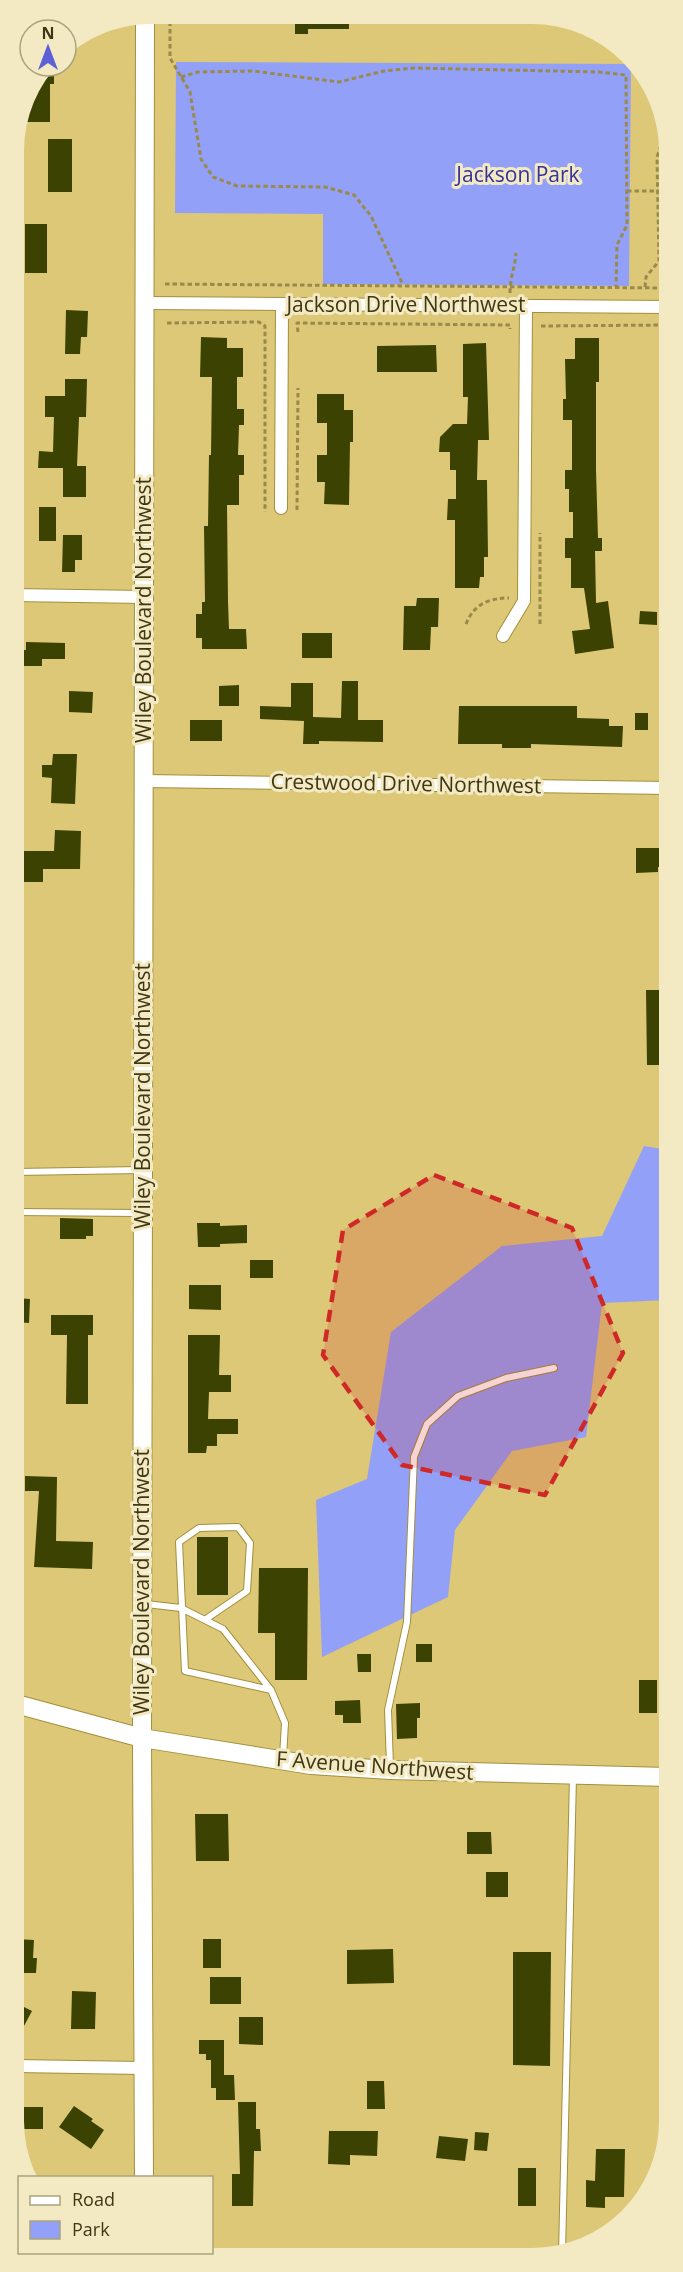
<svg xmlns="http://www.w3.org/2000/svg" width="683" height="2272" font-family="'Open Sans',sans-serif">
  <rect width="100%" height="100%" fill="#dcc876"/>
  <path fill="#93a0f8" d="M176,62L631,64L629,286L323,284V214L175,213Z
    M644,1146L668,1150V1300L602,1303L586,1437L512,1451L455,1530L448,1597L322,1657L316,1500L367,1479L391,1332L502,1246L602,1236Z"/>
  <path fill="#3c4201" d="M295,14L349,15V29H308V34H295Z
    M46,66H54V84H50V122H19L24,98Z
    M48,139H72V192H48Z
    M25,224H47V273H25Z
    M66,310L88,311L87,337H81L80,354H65Z
    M201,337L227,338V348H243V377H237V409H244V425H239L238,455H244V475H239V505H227L228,602L229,629H246L247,649H202V638H196V614H202V602H205L204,526H208L209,455H211L212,377H200Z
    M575,338H599V382H596V470L598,538H602V551H595L596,603L608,601L614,648L575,654L572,631L590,629L584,588H571V558H565V538H573V512H569V489H565V470H572V420H563V399H566L565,359H575Z
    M486,343L489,440H478L477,480H487L488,557H484V577H480L479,588H455V520H447L448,499H456V470H450V452H439L440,437L453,424H467L468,397H463V344Z
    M436,345L437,372H377V346Z
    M65,379H87L86,417H79L77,466H86V497H63V468H38L39,451L53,452L54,417H45V396H65Z
    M317,394H344V410H353V442H350L349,505L324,504L325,482H317V455H327V423H317Z
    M39,507H56V541H39Z
    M63,535H82V560H75V572H62Z
    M417,598H439L438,627H431L430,650H403L404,606H416Z
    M640,611L657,612V625L639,624Z
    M302,633H332V658H302Z
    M26,642L65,643V659H42V666H14V650H26Z
    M342,681H358V720H383V742L319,741V744H303L304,721L260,719V706L291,707V683H313V717L341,718Z
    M239,685V706H219V686Z
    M69,691L93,692L92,713L69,712Z
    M459,706H577V718L609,719V726H623L622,747L531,744V748H502V744H458Z
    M635,713H648V730H635Z
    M190,720H222V741H190Z
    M53,754H77L75,804L51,803L52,778L42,777V765H52Z
    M55,830L81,831L80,869H43V882H15V862H24V851H54Z
    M636,848H668V867H658V872L636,873Z
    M646,990H668V1065H647Z
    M60,1218L93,1219V1236H86V1239H60Z
    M197,1223H220V1226L247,1225V1243L220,1244V1247H198Z
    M250,1260H273V1278H250Z
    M189,1285H221V1310L189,1309Z
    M15,1298L30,1299L29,1323L15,1322Z
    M51,1315H93V1335H88V1404H66L67,1335H51Z
    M188,1335H220L219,1375H231V1392H209L208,1419H238V1434H217V1446H207L206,1453H188Z
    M25,1476L57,1477L56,1541L93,1542L92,1569L34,1567L39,1491H25Z
    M197,1537H228V1595H197Z
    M259,1568H308L307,1680H275V1633H258Z
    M416,1644H432V1662H416Z
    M357,1654H371V1672H358Z
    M639,1680H657V1713H639Z
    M360,1700L361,1723H343V1715H335V1701Z
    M420,1703V1718H417V1738L397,1739L396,1704Z
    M195,1814H228L229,1861H196Z
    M467,1832H491L492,1854H467Z
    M486,1872H508V1897H486Z
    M16,1939L34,1940L33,1958H37L36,1973H16Z
    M203,1939H221V1968H203Z
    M393,1949L394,1983L347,1984V1950Z
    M513,1952H551L550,2066L513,2065Z
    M210,1977H241V2004H210Z
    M72,1991L96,1992L95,2029H71Z
    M16,2003L32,2011L16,2041Z
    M239,2017H263V2045L239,2044Z
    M199,2040H224V2075H234L235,2100H216V2088H211V2060H206V2054H199Z
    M367,2081H384L385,2109H367Z
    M238,2102H256V2129H260L261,2151H254L253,2206H232V2174H240Z
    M74,2106L93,2119L91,2121L104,2130L91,2149L59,2127Z
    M16,2107H43V2129H16Z
    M329,2131H378L377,2156L350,2155V2165L328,2164Z
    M475,2132L489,2133L487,2151L474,2150Z
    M439,2136L468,2139L465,2161L436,2158Z
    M596,2149H625L624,2197H605V2208L586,2207V2180L595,2181Z
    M518,2168H536V2206H518Z"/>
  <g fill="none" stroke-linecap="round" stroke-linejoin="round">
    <g stroke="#a38f3c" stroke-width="8">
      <path id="lane" d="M15,1172L140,1170
        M15,1212L140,1213
        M146,1604L181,1608L223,1629L271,1690L285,1723L283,1757
        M206,1619L247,1591L250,1543L238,1527L199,1528L179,1542L185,1671L271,1690
        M390,1766L388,1710L407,1622L414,1457L427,1424L458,1396L506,1378L554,1368
        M562,2254L573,1776"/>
    </g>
    <g stroke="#a38f3c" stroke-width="14">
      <path id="street" d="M145,303L667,307
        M281,508L282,304
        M14,595L144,597
        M503,636L524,601L526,306
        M144,781L668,788
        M16,2066L142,2068"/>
    </g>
    <g stroke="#a38f3c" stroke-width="20">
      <path id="secondary" d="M16,1704L142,1738L311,1765L390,1770L669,1777
        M144,2178L142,1738L145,15
        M145,2252V2256"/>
    </g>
    <path stroke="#998a4c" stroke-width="3" stroke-dasharray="4.5 3" stroke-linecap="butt" d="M170,14V58L190,92L201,159L213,177L237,186L325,187L354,195L371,216L403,285
      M181,77L198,72L253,71L339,82L384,71L414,68L599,72L626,75L627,225L617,245L616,287
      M627,191H658
      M165,284L667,288
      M645,287L646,277L659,261L657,157L662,142L667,138
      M510,293C510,277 515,268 516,253
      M167,323L259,322L265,326V512
      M541,326L667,325
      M298,332L297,323L510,325V329
      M297,510L298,388
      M466,624C474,604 489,598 509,598
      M540,624V533"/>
    <use href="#lane" stroke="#fff" stroke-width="6"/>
    <use href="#street" stroke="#fff" stroke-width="12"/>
    <use href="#secondary" stroke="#fff" stroke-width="18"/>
  </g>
  <path fill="#ce2927" fill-opacity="0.2" stroke="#ce2927" stroke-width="4.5" stroke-dasharray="12 8" stroke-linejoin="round" d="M434,1175L572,1228L623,1353L545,1495L402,1465L323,1355L343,1230Z"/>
  <g text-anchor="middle" stroke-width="6" stroke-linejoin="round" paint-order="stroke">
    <g font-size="21" fill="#34329c" stroke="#f3e9c2">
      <text x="518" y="182">Jackson Park</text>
    </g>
    <g font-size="21" fill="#3f3714" stroke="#f3e9c2">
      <text x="406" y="312">Jackson Drive Northwest</text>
      <text transform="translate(144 610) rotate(-90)" y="7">Wiley Boulevard Northwest</text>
      <text transform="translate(406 784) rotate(1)" y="7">Crestwood Drive Northwest</text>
      <text transform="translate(143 1096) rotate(-90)" y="7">Wiley Boulevard Northwest</text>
      <text transform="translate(142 1582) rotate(-90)" y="7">Wiley Boulevard Northwest</text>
      <text transform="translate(375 1766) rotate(4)" y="7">F Avenue Northwest</text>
    </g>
  </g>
  <path d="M0 0H683V2272H0ZM151 24H532A127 127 0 0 1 659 151V2121A127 127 0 0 1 532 2248H151A127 127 0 0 1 24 2121V151A127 127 0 0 1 151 24Z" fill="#f3e9c2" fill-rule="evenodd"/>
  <rect x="18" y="2176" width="195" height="78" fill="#f3e9c2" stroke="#aba27c" stroke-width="1.5"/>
  <rect x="30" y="2196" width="30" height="9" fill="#ffffff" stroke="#aba27c" stroke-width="1.5"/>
  <text x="72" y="2206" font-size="18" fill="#3f3714">Road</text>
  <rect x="30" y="2221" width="30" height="18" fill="#93a0f8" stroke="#aba27c" stroke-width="1.5"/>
  <text x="72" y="2236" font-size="18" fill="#3f3714">Park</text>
  <g transform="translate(48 48)"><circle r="28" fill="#f3e9c2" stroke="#aba27c" stroke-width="1.5"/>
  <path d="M0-4.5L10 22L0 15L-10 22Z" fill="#5a61d8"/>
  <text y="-9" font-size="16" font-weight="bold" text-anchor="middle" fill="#3f3714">N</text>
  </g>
</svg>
